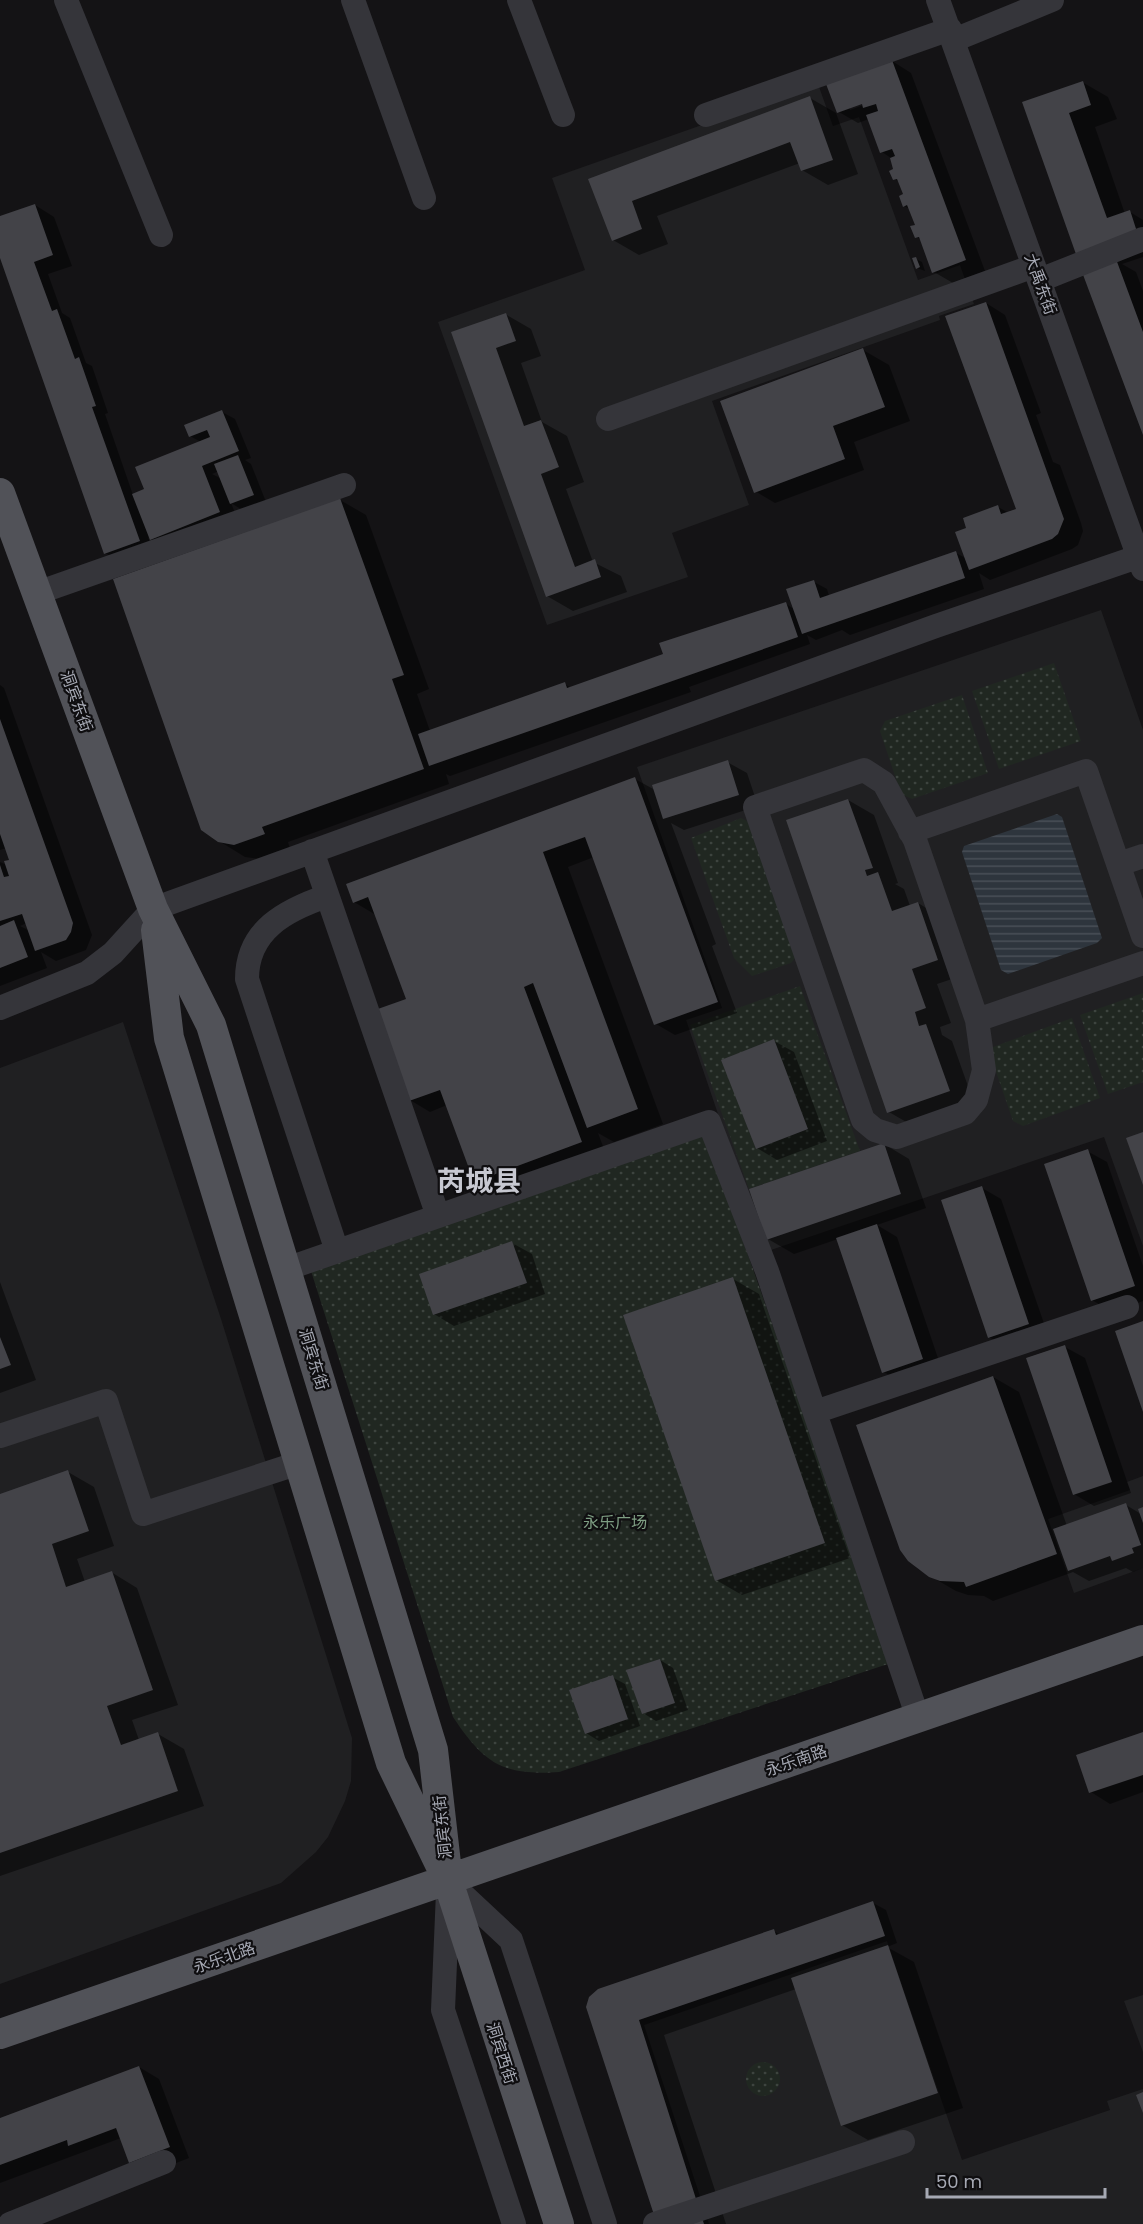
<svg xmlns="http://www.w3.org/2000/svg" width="1143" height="2224" font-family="Poppins,'Noto Sans SC',sans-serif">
  <defs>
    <pattern id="green-dots" width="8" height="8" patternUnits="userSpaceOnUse" patternTransform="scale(1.5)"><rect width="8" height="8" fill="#202721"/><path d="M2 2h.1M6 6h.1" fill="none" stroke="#3d443f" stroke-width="1.8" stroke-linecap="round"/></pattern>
    <pattern id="water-rules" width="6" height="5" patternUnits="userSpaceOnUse" patternTransform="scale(1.5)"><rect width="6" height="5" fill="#2e353d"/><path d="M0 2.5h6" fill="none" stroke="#494f57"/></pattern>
  </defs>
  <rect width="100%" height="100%" fill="#141315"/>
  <path fill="#202022" d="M818,84L833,126L859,117L918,280L960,265L974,304L939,316L940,320L712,401L749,505L672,533L688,577L547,625L438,322L585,270L552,178Z
    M1101,610L1143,730V1246L1104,1137L765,1252L686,1020L722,1008L637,767Z
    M123,1022L221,1319L352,1738L351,1781L345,1801L328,1837L316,1852L281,1883L0,1984V1068Z
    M1143,1476V1568L1074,1593L1048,1519L1130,1490L1127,1482Z
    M887,1941L962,2160L1110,2110L1107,2101L1143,2089V2224H709L644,2025Z
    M1143,1995V2052L1124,2001Z"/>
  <path fill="url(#green-dots)" fill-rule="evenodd" d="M1054,663L1081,741L999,769L972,691Z
    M962,695L988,773L912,799L901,794L880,731L885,721Z
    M741,818L749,822L796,957L791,963L752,976L734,958L691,838Z
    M800,986L860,1151L749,1189L690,1025ZM774,1040L808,1129L756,1149L722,1060Z
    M1143,993V1082L1108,1094L1080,1015Z
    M1072,1018L1100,1098L1023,1126L1013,1121L991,1057L993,1047Z
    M705,1132L891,1663L559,1772C502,1776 484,1763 453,1717L311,1271Z
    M746 2079a17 17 0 1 1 34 0a17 17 0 1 1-34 0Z"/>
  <path fill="url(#water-rules)" d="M1057,814L1062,817L1102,938L1097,943L1008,974L1001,970L962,852L964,846Z"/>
  <path fill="#0007" fill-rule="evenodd" d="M892,61L911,73L985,271L953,283L934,272L922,240L916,237L917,226L910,209L904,206L905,195L900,182L894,179L895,170L891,158L882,152L869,119L858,123L839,112ZM868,100L869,103L850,110V107Z
    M1082,82L1108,97L1117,119L1095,127L1125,214L1130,212L1143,220V257L1122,264L1136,272L1143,291V431L1024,103Z
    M810,98L836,113L858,174L828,185L802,170L800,163L657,216L668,244L639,255L613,240L590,180Z
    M35,205L54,217L72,266L48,274L62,313L70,318L86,363L92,366L108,413L105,414L133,495L148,489L201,442L190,436L222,412L235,419L251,458L245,460L251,464L266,502L244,511L231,503L239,523L171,550L148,537L152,548L118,560L105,553L0,253V218ZM219,471L222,479L212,474Z
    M916,259L922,262L925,271L917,268Z
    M986,303L1005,315L1041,413L1036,415L1053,462L1060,465L1081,523L1083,531L1078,545L1072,549L990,580L979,573L984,589L850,635L842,630L816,640L807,635L810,644L689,687L691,692L450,776L446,774L449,784L288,842L290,849L261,859L245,857L219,841L340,500L366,515L429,689L417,694L430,731L565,684L571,688L665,655L786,604L794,609L814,582L827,589L829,596L956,553L967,559L968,529L998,507L1009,513L1018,510Z
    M505,314L531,329L541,356L521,363L542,422L567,436L584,482L566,489L593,562L621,576L627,592L573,611L547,596L453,333Z
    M863,350L889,365L910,421L854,442L864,470L775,503L755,491Z
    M0,685L4,688L92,935L86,950L56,961L41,952L47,968L0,986V862L7,865L11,861L6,848L0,850ZM27,923L30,931L20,926Z
    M727,762L747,773L758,806L684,830L671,823L716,944L712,946L737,1013L675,1035L656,1024L594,857L568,867L663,1124L614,1142L598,1133L607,1157L501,1196L475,1181L447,1105L430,1112L410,1100L409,1002L376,915L354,902L635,779L655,790Z
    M848,800L874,815L898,883L895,884L904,889L910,906L918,903L944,919L964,975L937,984L951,1023L940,1027L942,1035L952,1041L975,1106L915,1127L889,1112Z
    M774,1041L794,1052L827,1141L777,1160L757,1148Z
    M884,1144L909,1159L926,1208L877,1225L897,1237L942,1370L903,1383L884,1372L838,1239L794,1254L768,1239Z
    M1087,1151L1107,1162L1143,1266V1301L1112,1312L1092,1300Z
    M982,1188L1001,1199L1048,1335L1009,1349L989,1337Z
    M512,1243L532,1254L545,1294L454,1326L434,1314Z
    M733,1279L759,1294L850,1558L742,1595L716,1580Z
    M0,1282L36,1380L0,1393Z
    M1065,1347L1085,1358L1131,1493L1094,1506L1074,1494Z
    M993,1377L1019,1392L1067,1526L1126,1505L1141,1514L1143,1509V1568L1133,1572L1126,1568L1089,1581L1073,1572L993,1601L984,1596L968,1595L956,1591L918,1569L902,1549Z
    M68,1472L94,1487L114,1546L77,1559L85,1582L111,1572L137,1588L178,1705L132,1720L139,1740L158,1734L184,1749L204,1806L0,1876V1495Z
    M660,1660L673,1668L688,1710L656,1721L643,1713Z
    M612,1677L625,1684L640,1726L599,1741L586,1733Z
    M1143,1734V1792L1110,1804L1091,1792Z
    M873,1903L886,1910L897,1943L887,1947L914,1962L963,2108L868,2140L842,2125L796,1989L664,2035L726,2224H658L588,2007L774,1931L780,1935Z
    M139,2067L159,2079L189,2158L150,2173L130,2161L121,2138L0,2183V2120Z"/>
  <path fill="#434348" d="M892,60L966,260L932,273L919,237L915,238L910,226L915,225L907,205L903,207L899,196L903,194L897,179L893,180L889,171L893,169L890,158L895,156L892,149L880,153L866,115L878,111L876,104L863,108L862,104L837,113L826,84Z
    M1083,81L1091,105L1069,113L1107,218L1130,210L1138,235L1077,257L1022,102Z
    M810,96L833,160L801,171L790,142L632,201L642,229L612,241L588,179Z
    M35,204L53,255L34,262L52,311L57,309L75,359L79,357L96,406L92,407L140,541L104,554L0,258V216Z
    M916,257L920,267L916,269L912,258Z
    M1116,259L1143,332V435L1082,272Z
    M986,302L1064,519L1058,534L1052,539L969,570L955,532L966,528L963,518L998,505L1001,514L1016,509L945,316Z
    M506,313L516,341L496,348L524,426L541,420L559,467L541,474L575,567L595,559L601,577L546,597L451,332Z
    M863,348L885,407L833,426L845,459L754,493L720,401Z
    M222,410L239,451L202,466L220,512L150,540L132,494L144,489L135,467L210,437L207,430L189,437L184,425Z
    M238,455L254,495L230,504L214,464Z
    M340,498L404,675L392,679L424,769L262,827L265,834L234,845L218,842L201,830L113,579Z
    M956,551L965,578L802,634L786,589L814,580L820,598Z
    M786,602L798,637L429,766L418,734L565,682L567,688L663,654L659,643Z
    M0,719L73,923L71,932L66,940L35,951L22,914L0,921V865L4,877L9,876L4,861L9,860L0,834Z
    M728,760L739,795L663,819L652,785Z
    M635,777L718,1002L654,1025L585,837L543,852L638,1109L587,1128L533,983L524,987L582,1142L474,1182L440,1090L409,1101L375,1010L406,999L368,897L353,903L346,884Z
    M848,799L873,868L865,870L867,876L878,872L892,911L918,902L938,960L912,969L926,1008L915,1012L919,1026L926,1024L950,1091L887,1113L786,820Z
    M14,920L28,957L0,968V926Z
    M774,1039L808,1129L756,1149L721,1060Z
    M1143,1132V1185L1126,1138Z
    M884,1143L901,1194L766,1240L749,1189Z
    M1088,1149L1135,1286L1091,1301L1044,1164Z
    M982,1186L1029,1324L988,1338L941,1200Z
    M877,1224L923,1359L882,1373L836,1238Z
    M512,1241L527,1283L433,1315L419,1274Z
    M733,1277L825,1543L715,1581L623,1315Z
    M1143,1321V1412L1115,1331Z
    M0,1337L11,1365L0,1369Z
    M1065,1345L1112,1482L1073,1495L1026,1358Z
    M993,1376L1057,1554L966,1587L964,1582L940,1581L929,1577L908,1561L900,1550L856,1425Z
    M68,1470L89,1531L52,1544L66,1587L112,1571L153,1690L107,1706L121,1745L158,1732L178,1791L0,1853V1494Z
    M1126,1503L1141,1545L1132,1548L1134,1553L1112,1561L1110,1556L1068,1571L1053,1529Z
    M1143,1507V1523L1138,1509Z
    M660,1659L675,1703L642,1714L626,1670Z
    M613,1675L628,1719L585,1734L569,1690Z
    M1143,1732V1775L1089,1793L1076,1755Z
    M873,1901L885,1936L639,2020L704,2224H657L586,2007L589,1997L598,1989L774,1929L776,1935Z
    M888,1945L938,2093L841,2126L791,1978Z
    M139,2066L170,2147L129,2163L116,2128L68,2146L67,2140L0,2165V2118Z
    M1143,2092V2113L1136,2095Z"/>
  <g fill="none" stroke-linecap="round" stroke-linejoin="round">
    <path stroke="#35353a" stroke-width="24" d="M66,0L161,235
      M353,0L424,198
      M519,0L563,115
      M938,0L1143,569
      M954,40L1052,0
      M706,115L950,29
      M1040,280L1143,239
      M608,419L1034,266
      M37,593L344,485
      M864,770L884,783L915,840L977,1020L984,1070L976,1100L965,1113L897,1137L875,1130L863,1120L755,807Z
      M910,832L1086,771L1143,936
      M312,851L438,1216
      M1119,864L1143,856
      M327,896C286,910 247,930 247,979L337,1251
      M0,1008L87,973L113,953L153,909L936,626L1143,555
      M977,1020L1143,963
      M286,1269L709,1122L767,1271L918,1718
      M815,1412L1127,1307
      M0,1436L106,1401L143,1514L299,1463
      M448,1881L511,1940L605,2224
      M448,1892L443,2010L514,2224
      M10,2224L164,2162
      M655,2224L903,2142"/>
    <path stroke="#515258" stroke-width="30" d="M0,493L153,909L211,1025L433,1750L448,1881
      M156,930L169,1038L391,1763L448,1881L559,2224
      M0,2034L1143,1640"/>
  </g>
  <g text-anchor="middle" stroke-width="4.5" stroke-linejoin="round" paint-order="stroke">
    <g font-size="16" fill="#a6a9b4" stroke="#0f0e10">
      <text transform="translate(1041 284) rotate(70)" y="6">大禹东街</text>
      <text transform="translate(77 701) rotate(70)" y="6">洞宾东街</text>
      <text transform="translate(314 1359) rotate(73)" y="6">洞宾东街</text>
      <text transform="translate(796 1760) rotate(-19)" y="6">永乐南路</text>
      <text transform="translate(442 1827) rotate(-96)" y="6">洞宾东街</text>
      <text transform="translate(224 1957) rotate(-19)" y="6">永乐北路</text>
      <text transform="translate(502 2053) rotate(72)" y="6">洞宾西街</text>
    </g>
    <g font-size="16" fill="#7e9e83" stroke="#0f0e10">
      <text x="615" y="1528">永乐广场</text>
    </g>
    <g font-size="28" font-weight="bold" fill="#c7c8d1" stroke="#0f0e10">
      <text x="479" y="1191">芮城县</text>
    </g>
  </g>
  <path d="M927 2188v9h178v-9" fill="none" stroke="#a6a9b4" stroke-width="3"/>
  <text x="936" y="2188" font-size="18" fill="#a6a9b4" stroke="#0f0e10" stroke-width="4.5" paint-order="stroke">50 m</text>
</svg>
